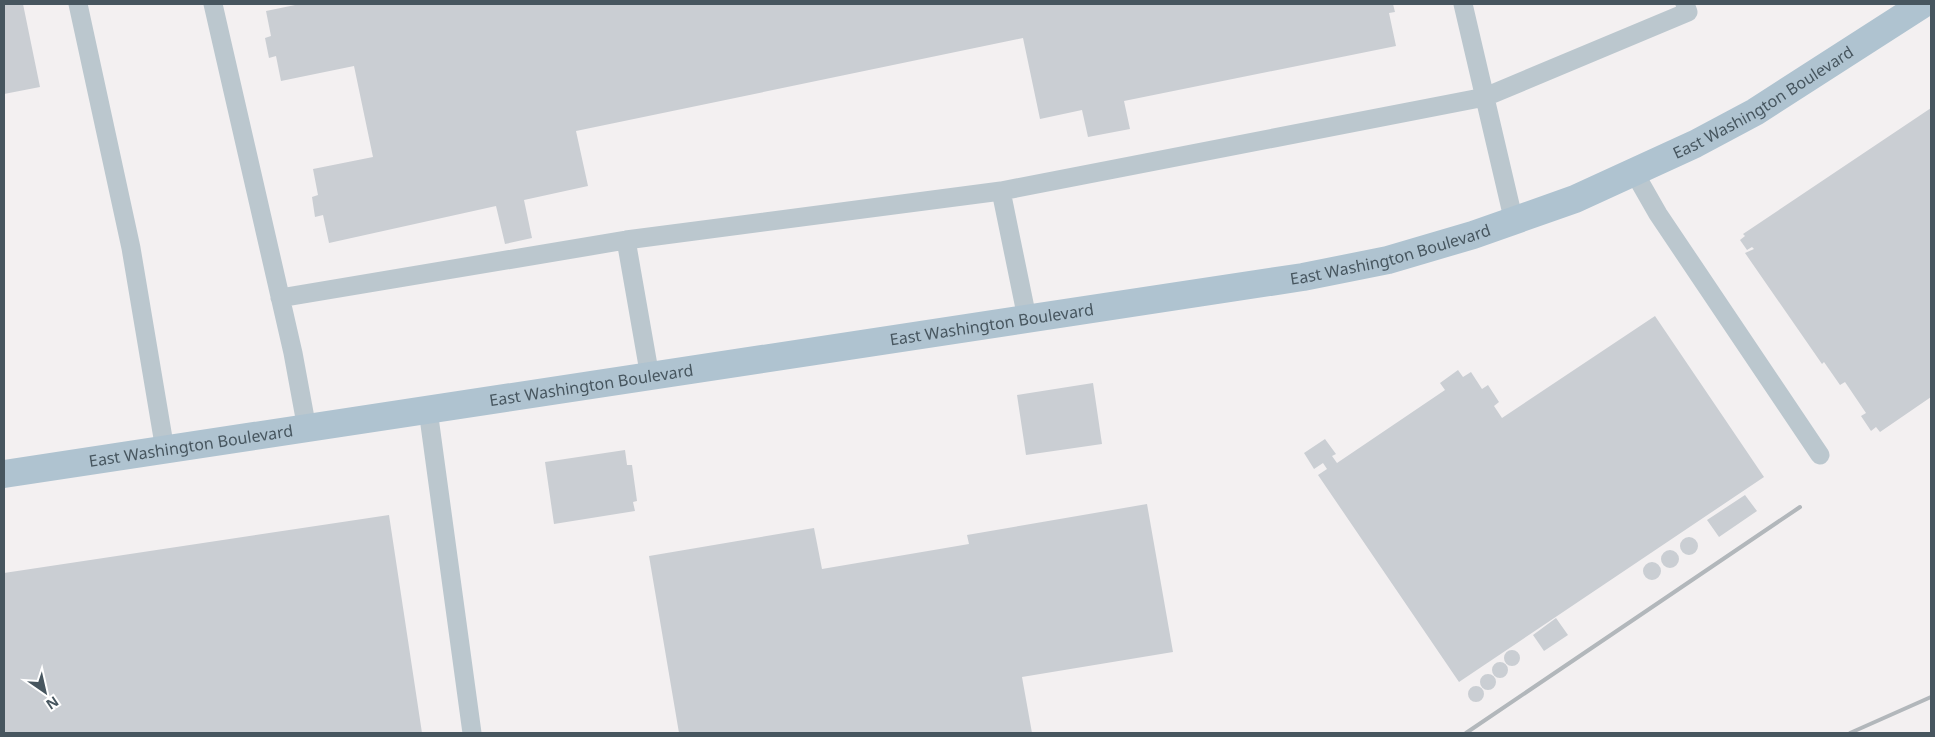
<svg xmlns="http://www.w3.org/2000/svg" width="1935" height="737" font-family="'Noto Sans',sans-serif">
  <rect width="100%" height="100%" fill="#f3f0f1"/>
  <path fill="#caced3" d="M4,4H23L40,87L4,94Z
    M300,4H1393L1395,12L1389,13L1396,46L1124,101L1130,129L1088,137L1082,110L1040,119L1023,38L576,131L588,186L524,200L532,238L505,244L496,206L329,243L323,215L315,217L312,197L318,195L313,169L373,157L354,66L281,81L276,56L269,58L265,38L271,36L266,11Z
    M1931,108V397L1880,432L1876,427L1871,431L1861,416L1866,413L1845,382L1840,385L1824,362L1822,364L1745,253L1754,249L1752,247L1747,250L1740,240L1745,236L1743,234Z
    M1655,316L1764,477L1459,682L1318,475L1327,469L1323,463L1314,469L1304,453L1325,439L1336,454L1332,456L1337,463L1445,390L1440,383L1458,370L1463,377L1471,372L1482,389L1488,385L1499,402L1494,406L1502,418Z
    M1093,383L1102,444L1026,455L1017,395Z
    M625,450L627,465H632L637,501L633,502L635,511L554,524L545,462Z
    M1745,495L1757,511L1719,537L1707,520Z
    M1147,504L1173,652L1022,677L1032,733H679L649,556L814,528L822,569L969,544L967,535Z
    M389,515L422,733H4V573Z
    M1680 546a9 9 0 1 1 18 0a9 9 0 1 1-18 0Z
    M1661 559a9 9 0 1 1 18 0a9 9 0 1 1-18 0Z
    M1643 571a9 9 0 1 1 18 0a9 9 0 1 1-18 0Z
    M1556,618L1568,635L1544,651L1533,635Z
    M1504 658a8 8 0 1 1 16 0a8 8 0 1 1-16 0Z
    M1492 670a8 8 0 1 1 16 0a8 8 0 1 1-16 0Z
    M1480 682a8 8 0 1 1 16 0a8 8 0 1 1-16 0Z
    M1468 694a8 8 0 1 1 16 0a8 8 0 1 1-16 0Z"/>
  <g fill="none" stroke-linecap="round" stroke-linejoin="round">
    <path stroke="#bbc7ce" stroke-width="19" d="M78,4L131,248L165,450
      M213,4L293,353L307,429
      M1463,4L1514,222
      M1634,172L1658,214L1820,455
      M1001,191L1027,318
      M626,240L650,377
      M280,298L626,240L1001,191L1485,97L1688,12L1685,4
      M428,410L472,733"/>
    <path stroke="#afc3d0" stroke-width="28" id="s1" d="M4,474L1303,277L1388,260L1473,235L1575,199L1695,144L1755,112L1923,4"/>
    <path stroke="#b2b7bb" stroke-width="4" d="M1466,733L1800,507
      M1850,733L1931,697"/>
  </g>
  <g text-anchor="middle" stroke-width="5" stroke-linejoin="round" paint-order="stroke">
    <g font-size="16" fill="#47565f" stroke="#fff">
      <text dy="6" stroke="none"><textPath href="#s1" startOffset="1809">East Washington Boulevard</textPath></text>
      <text dy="6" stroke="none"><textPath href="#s1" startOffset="1404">East Washington Boulevard</textPath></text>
      <text dy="6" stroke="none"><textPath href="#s1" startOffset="999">East Washington Boulevard</textPath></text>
      <text dy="6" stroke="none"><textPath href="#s1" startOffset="594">East Washington Boulevard</textPath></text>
      <text dy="6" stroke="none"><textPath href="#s1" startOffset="189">East Washington Boulevard</textPath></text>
    </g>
  </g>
  <rect width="1935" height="737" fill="none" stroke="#47565f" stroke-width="10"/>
  <g transform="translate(45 692) rotate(146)" stroke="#ffffff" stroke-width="4" paint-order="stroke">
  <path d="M0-4L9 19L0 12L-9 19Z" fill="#47565f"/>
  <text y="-8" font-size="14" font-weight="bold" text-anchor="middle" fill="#47565f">N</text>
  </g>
</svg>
